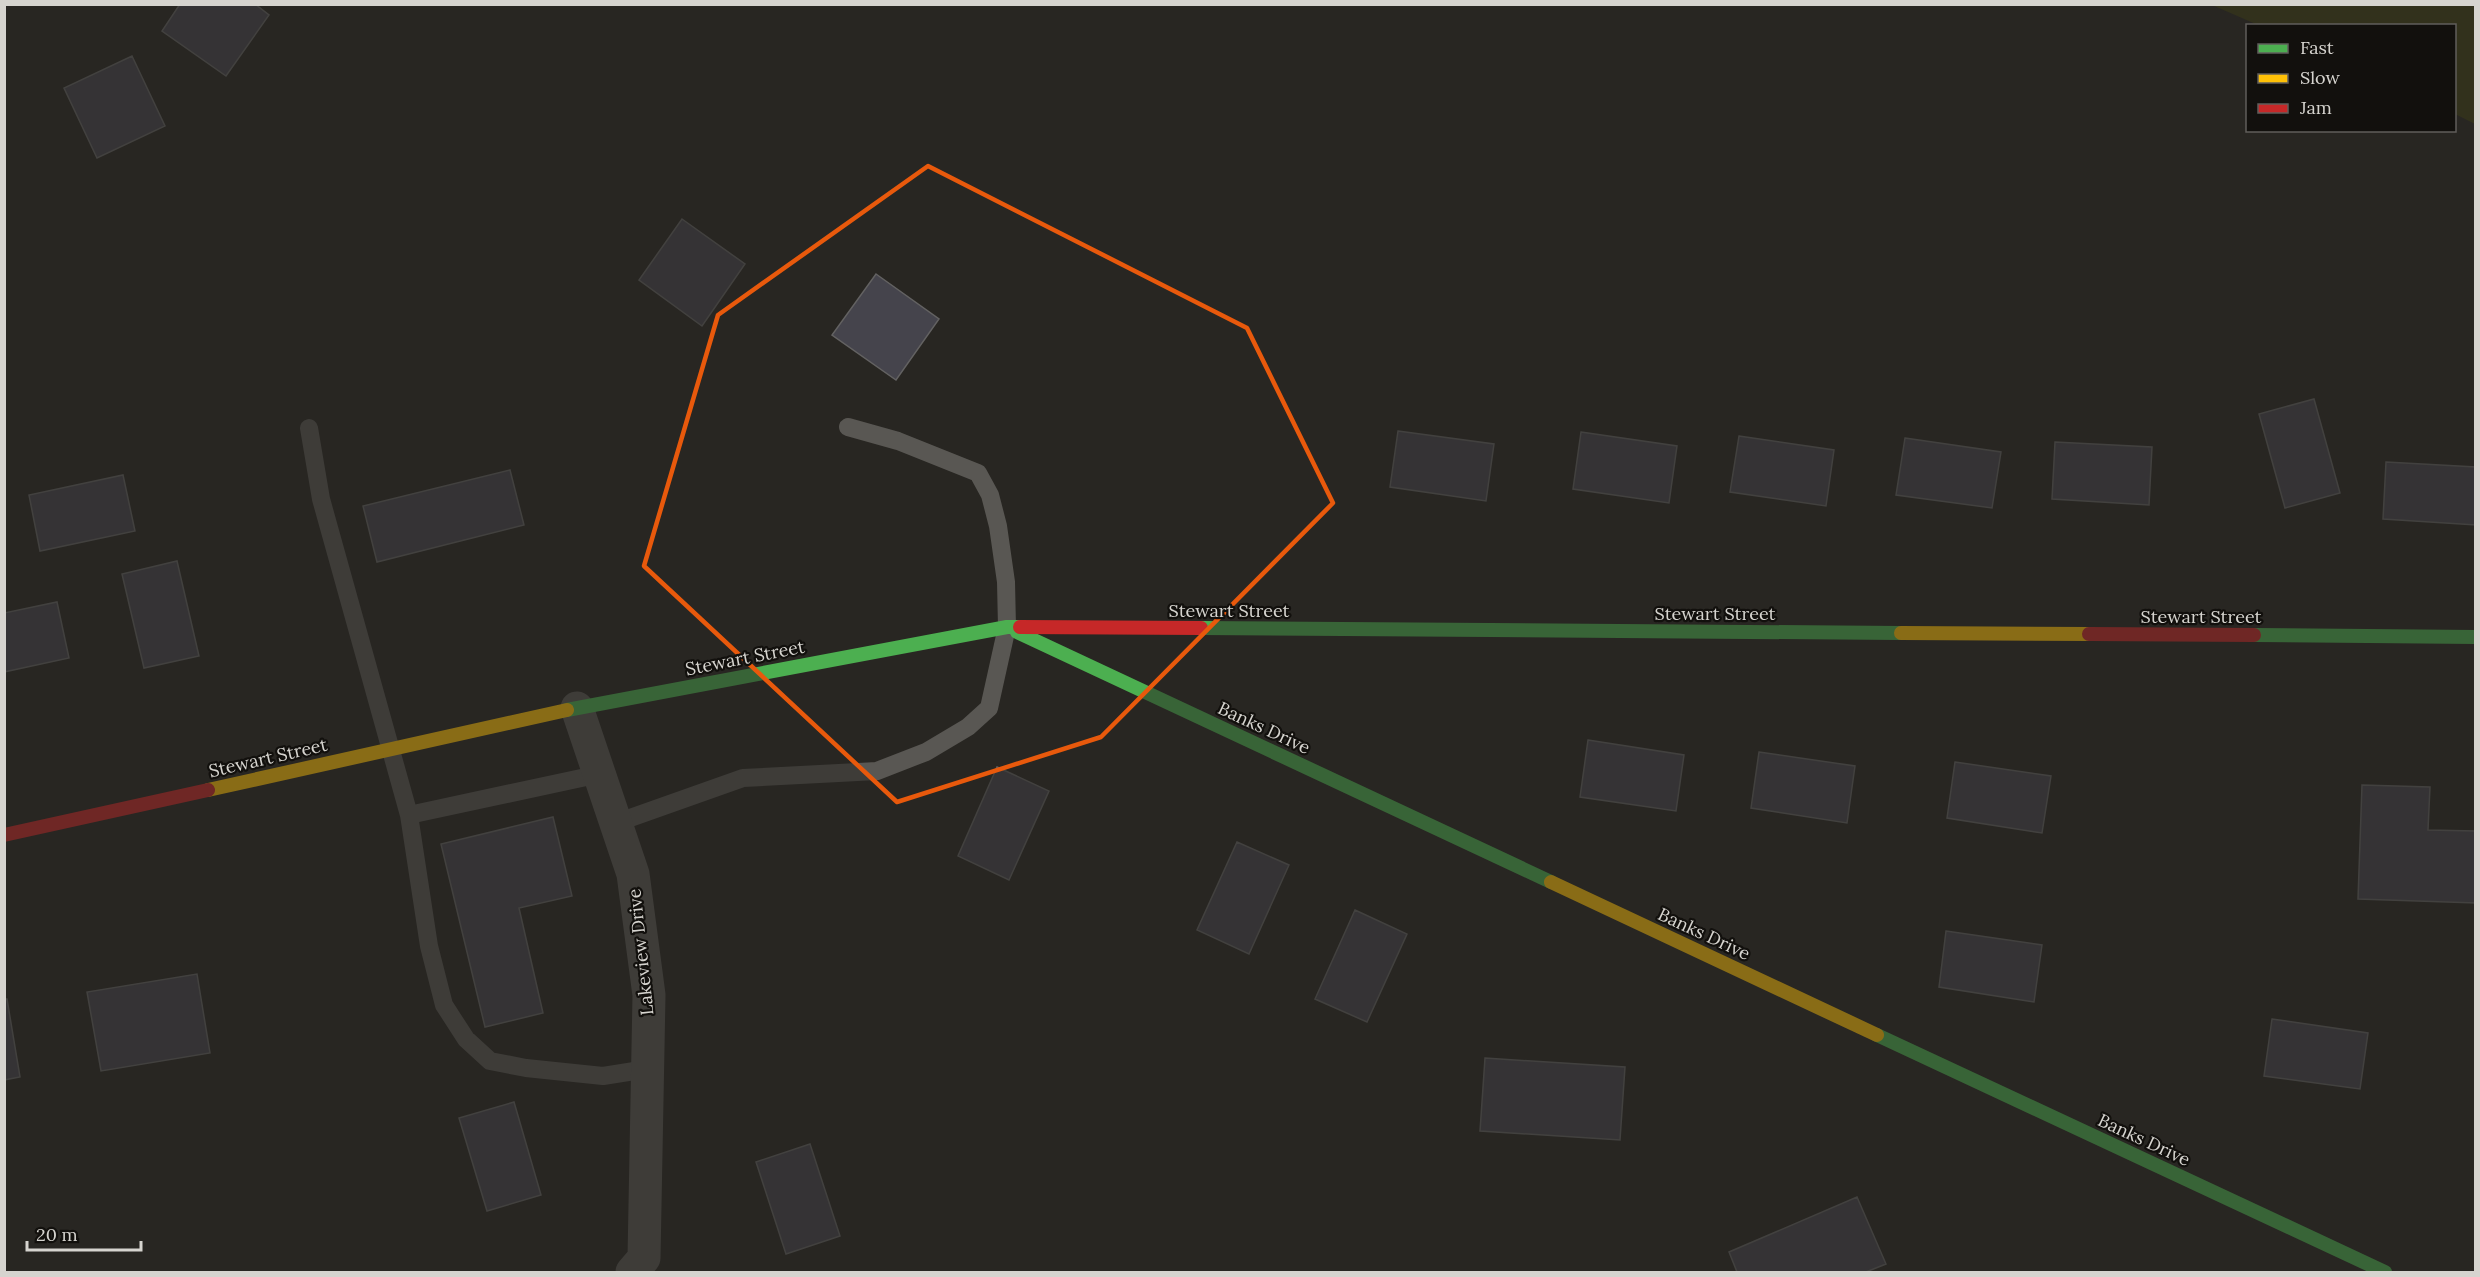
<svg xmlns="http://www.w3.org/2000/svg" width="2480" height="1277" font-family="Lora,serif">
  <rect width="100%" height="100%" fill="#282622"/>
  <path fill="#3e3f14" d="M2212,5H2475V124L2455,114L2454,26L2258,25Z"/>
  <path fill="#45444c" stroke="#636262" stroke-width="1.5" d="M180,4H255L269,15L226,76L162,31Z
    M132,56L165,126L97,158L64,88Z
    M682,219L745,264L702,326L639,280Z
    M876,274L939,319L896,380L832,335Z
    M2314,399L2340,493L2285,508L2259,414Z
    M1398,431L1494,444L1486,501L1390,487Z
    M1581,432L1677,446L1669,503L1573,489Z
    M1739,436L1834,450L1826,506L1730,492Z
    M1905,438L2001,452L1992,508L1896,495Z
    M2055,442L2152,447L2149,505L2052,499Z
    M2386,462L2476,467V525L2383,519Z
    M510,470L524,525L377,562L363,506Z
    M123,475L135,531L40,551L29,495Z
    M177,561L199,656L144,668L122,574Z
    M57,602L69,658L4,672V613Z
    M1588,740L1684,755L1676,811L1580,797Z
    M1759,752L1855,766L1847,823L1751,808Z
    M1955,762L2051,776L2042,833L1947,818Z
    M997,767L1049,791L1009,880L958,856Z
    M2362,785L2430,787L2428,830L2476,831V903L2358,899Z
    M553,817L572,896L519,908L543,1013L485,1027L441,844Z
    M1237,842L1289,865L1249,954L1197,930Z
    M1355,910L1407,934L1367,1022L1315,999Z
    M1946,931L2042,945L2034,1002L1939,987Z
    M197,974L210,1053L101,1071L87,992Z
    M4,999H7L20,1077L4,1080Z
    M2272,1019L2368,1033L2360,1089L2264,1076Z
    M1485,1058L1625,1067L1620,1140L1480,1131Z
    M514,1102L541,1195L487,1211L459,1118Z
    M810,1144L840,1236L786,1254L756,1162Z
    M1857,1197L1886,1264L1866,1272H1737L1729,1252Z"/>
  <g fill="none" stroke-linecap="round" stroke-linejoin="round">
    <path stroke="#595753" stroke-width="18" d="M309,428L321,499L409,815L429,946L444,1005L466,1039L490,1061L526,1068L603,1076L647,1069
      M409,815L600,774
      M616,823L743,778L877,771L926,752L968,727L989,708L1007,627L1006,582L998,526L990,495L978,473L898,441L848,427"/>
    <path stroke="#595753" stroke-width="33" d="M577,708L633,874L649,995L644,1258L632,1272"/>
    <path stroke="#4caf50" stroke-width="14" d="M1201,628L1901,633
      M1017,632L1551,882
      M2254,635L2476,637
      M567,710L1007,627H1020
      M1877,1035L2385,1272"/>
    <path stroke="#ffc107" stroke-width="14" d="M1901,633L2089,634
      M208,790L567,710
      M1551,882L1877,1035"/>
    <path stroke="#c62828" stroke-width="14" d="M1020,627L1201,628
      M2089,634L2254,635
      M4,835L208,790"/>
  </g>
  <path d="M0 0H2480V1277H0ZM928,166L1247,328L1333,503L1101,737L897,802L644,566L718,315Z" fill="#282622" fill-opacity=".55" fill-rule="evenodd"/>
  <path fill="none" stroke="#e8590c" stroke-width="4.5" stroke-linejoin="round" d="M928,166L1247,328L1333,503L1101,737L897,802L644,566L718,315Z"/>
  <g text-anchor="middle" stroke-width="4.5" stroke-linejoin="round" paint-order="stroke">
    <g font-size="18" fill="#d6d4cf" stroke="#12100d">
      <text x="1229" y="617">Stewart Street</text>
      <text x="1715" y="620">Stewart Street</text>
      <text x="2201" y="623">Stewart Street</text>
      <text transform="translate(745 658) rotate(-11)" y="6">Stewart Street</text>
      <text transform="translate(1264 728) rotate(25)" y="6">Banks Drive</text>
      <text transform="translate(268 758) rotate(-13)" y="6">Stewart Street</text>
      <text transform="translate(1704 934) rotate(25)" y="6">Banks Drive</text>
      <text transform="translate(641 952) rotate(-96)" y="6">Lakeview Drive</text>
      <text transform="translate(2144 1140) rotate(25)" y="6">Banks Drive</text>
    </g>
  </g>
  <rect width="2480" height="1277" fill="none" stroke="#d6d4cf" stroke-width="12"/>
  <rect x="2246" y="24" width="210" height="108" fill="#12100d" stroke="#605e5b" stroke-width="1.5"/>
  <rect x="2258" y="44" width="30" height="9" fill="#4caf50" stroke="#605e5b" stroke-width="1.5"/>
  <text x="2300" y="54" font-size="18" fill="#d6d4cf">Fast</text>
  <rect x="2258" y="74" width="30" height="9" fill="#ffc107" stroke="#605e5b" stroke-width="1.5"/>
  <text x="2300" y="84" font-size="18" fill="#d6d4cf">Slow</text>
  <rect x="2258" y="104" width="30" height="9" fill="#c62828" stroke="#605e5b" stroke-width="1.5"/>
  <text x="2300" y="114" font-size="18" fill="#d6d4cf">Jam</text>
  <path d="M27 1241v9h114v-9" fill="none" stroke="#d6d4cf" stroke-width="3"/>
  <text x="36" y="1241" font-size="18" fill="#d6d4cf" stroke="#12100d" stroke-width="4.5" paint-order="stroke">20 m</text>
</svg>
